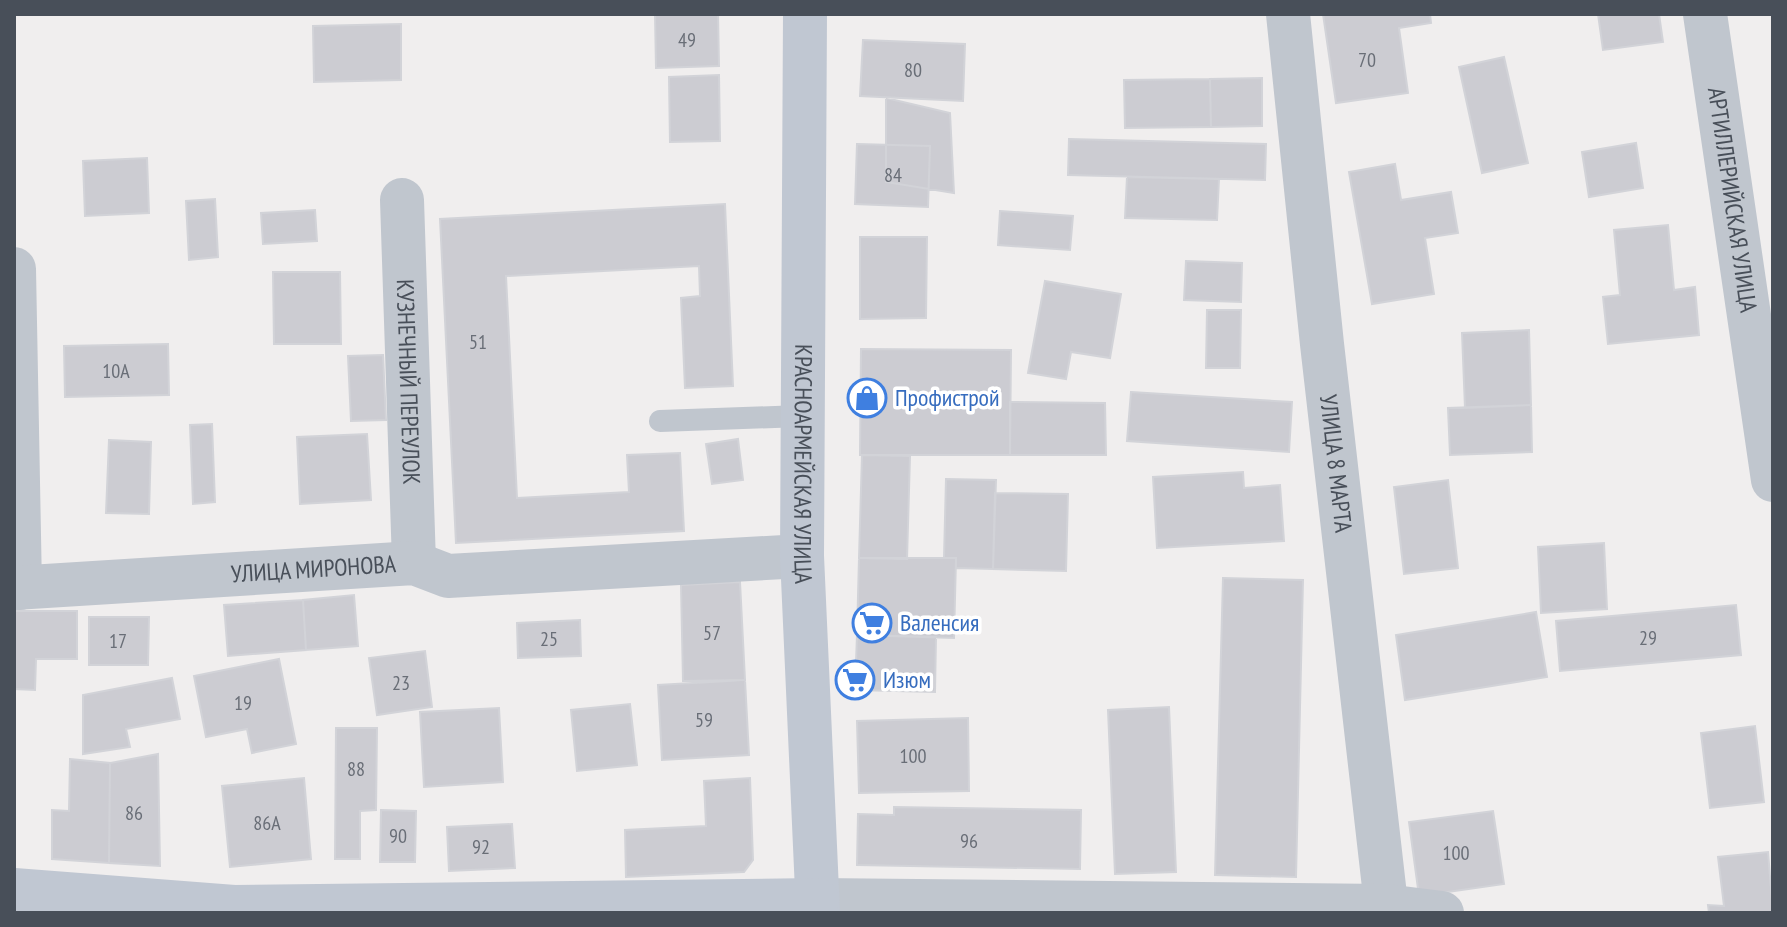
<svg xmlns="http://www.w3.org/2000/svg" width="1787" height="927" font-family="'PT Sans Narrow',sans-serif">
  <rect width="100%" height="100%" fill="#f0eeee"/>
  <path fill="#ccccd2" stroke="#d2d3d8" stroke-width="2" d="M655,14H718L719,66L656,68Z
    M1323,14H1430L1431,23L1399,28L1408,93L1336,103Z
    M1598,14H1659L1663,42L1603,50Z
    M401,24V80L314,82L313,26Z
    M863,40L965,44L963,101L860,96Z
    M1504,57L1528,163L1482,173L1459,67Z
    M719,75L720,141L670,142L669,77Z
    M1262,78V126L1211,127L1210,79Z
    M1210,79L1211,127L1125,128L1124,80Z
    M886,98L950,113L954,193L886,182Z
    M1069,139L1266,144L1265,180L1068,175Z
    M1636,143L1643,188L1589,197L1582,152Z
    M857,144L930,146L928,207L855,204Z
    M147,158L149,213L85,216L83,161Z
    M1395,164L1401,200L1451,192L1458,233L1425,238L1434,294L1372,304L1349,172Z
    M1127,177L1219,179L1217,220L1125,218Z
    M215,199L218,257L189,260L186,201Z
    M725,204L733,386L685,388L681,298L700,296L699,266L506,276L517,498L629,492L627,455L680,453L684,531L456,543L440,219Z
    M315,210L317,241L263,244L261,213Z
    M1000,211L1073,216L1070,250L998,245Z
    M1668,225L1674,290L1695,287L1699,335L1608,344L1603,297L1620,295L1614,230Z
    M860,237H927L926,318L860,319Z
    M1186,261L1242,263L1241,302L1184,300Z
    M273,272H340L341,344H274Z
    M1045,281L1121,294L1110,358L1071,352L1066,379L1028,373Z
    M1207,310H1241L1240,368H1206Z
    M1529,330L1531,405L1465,408L1462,333Z
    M168,344L169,395L65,397L64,346Z
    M861,349L1011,350L1010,455H860Z
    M383,355L386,420L351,421L348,356Z
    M1131,392L1292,402L1289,452L1127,441Z
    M1010,402L1105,403L1106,455H1010Z
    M1531,405L1532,452L1450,455L1448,408Z
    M212,424L215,502L193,504L190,425Z
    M367,434L371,500L300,504L297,437Z
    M738,439L743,480L712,484L706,444Z
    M109,440L151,442L149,514L106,513Z
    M862,455L910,456L907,559L859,558Z
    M1243,472L1244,488L1280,485L1284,541L1157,548L1153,477Z
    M946,479L996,480L993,569L956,568V558H944Z
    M1448,480L1458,568L1404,574L1394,487Z
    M995,493L1068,494L1066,571L993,569Z
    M1604,543L1607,609L1541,613L1538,547Z
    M859,558H956L954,638L857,635Z
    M1223,578L1303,580L1296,877L1215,875Z
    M740,582L745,680L683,681L681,585Z
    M354,595L358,646L306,650L303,600Z
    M303,600L306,650L228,656L224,605Z
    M1736,605L1741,655L1560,671L1556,621Z
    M14,611H77V659H36L35,690L14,689Z
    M1536,612L1547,677L1405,700L1396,635Z
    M89,617H149L148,665H89Z
    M580,620L581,656L518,658L517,623Z
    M857,635L936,637L935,692L855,690Z
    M425,651L432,707L377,715L369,658Z
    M279,659L296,744L252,753L247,729L206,737L194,676Z
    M172,678L180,719L126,729L130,747L83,754V695Z
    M745,680L749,755L662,760L658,685Z
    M630,704L637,765L577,771L571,710Z
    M1169,707L1176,872L1115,874L1108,710Z
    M499,708L503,782L424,787L420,712Z
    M968,718L969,791L859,793L857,721Z
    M1755,726L1764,802L1710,808L1701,733Z
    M336,728H377L376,810L360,811V859H335Z
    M158,754L160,866L109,863L110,763Z
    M70,759L110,763L109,863L52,859V810L69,811Z
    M304,778L311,859L230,867L222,786Z
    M750,778L753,860L744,872L626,877L625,830L706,826L704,781Z
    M894,807L1081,810L1080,869L857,865L858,814L894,815Z
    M381,810L416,811L415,862H380Z
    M1493,811L1504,884L1419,896L1409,822Z
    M512,824L515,868L449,871L447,827Z
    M1768,852L1773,913H1709L1708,905L1724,906L1718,857Z"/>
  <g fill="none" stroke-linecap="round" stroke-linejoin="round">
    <path stroke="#c0c6ce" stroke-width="22" d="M660,421L801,416"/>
    <g stroke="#c0c6ce" stroke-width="44">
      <path id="s1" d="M1288,14L1322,344L1387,913"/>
      <path id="s2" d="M1705,14L1773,480"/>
      <path id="s3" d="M402,200L414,563"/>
      <path d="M14,269L20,588"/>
      <path id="s4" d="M14,588L414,563L448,576L802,556"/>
      <path d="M817,900L1386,906L1442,913"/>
    </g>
    <g stroke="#c0c7d2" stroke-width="44">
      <path id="s5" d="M805,14L802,556L818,913"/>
      <path d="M14,890L234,907L817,900"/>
    </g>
  </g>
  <defs>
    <g id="shop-ring" transform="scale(2)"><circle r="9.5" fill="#fff" stroke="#3f7fe0" stroke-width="1.5"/><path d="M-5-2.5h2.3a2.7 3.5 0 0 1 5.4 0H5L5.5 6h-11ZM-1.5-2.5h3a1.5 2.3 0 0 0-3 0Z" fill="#3f7fe0"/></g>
    <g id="supermarket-ring" transform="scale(2)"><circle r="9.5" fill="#fff" stroke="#3f7fe0" stroke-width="1.5"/><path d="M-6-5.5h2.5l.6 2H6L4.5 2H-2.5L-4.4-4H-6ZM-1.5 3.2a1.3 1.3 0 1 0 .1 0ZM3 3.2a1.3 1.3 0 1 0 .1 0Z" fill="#3f7fe0"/></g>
  </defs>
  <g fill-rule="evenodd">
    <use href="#shop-ring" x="867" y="398"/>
    <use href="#supermarket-ring" x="872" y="623"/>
    <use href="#supermarket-ring" x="855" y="680"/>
  </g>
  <g text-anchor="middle" stroke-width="7" stroke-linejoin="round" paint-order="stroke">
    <g font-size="20" fill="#696e77">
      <text x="687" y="47">49</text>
      <text x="1367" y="67">70</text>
      <text x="913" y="77">80</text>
      <text x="893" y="182">84</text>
      <text x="478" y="349">51</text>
      <text x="116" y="378">10А</text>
      <text x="712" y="640">57</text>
      <text x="1648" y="645">29</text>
      <text x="549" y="646">25</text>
      <text x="118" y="648">17</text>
      <text x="401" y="690">23</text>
      <text x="243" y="710">19</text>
      <text x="704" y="727">59</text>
      <text x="913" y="763">100</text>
      <text x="356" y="776">88</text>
      <text x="134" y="820">86</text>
      <text x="267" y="830">86А</text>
      <text x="398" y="843">90</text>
      <text x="969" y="848">96</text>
      <text x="481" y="854">92</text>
      <text x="1456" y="860">100</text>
    </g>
    <g font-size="24" fill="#484f59" stroke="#fff">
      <text dy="8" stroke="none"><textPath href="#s2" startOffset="188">АРТИЛЛЕРИЙСКАЯ УЛИЦА</textPath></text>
      <text dy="8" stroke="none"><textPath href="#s3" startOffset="182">КУЗНЕЧНЫЙ ПЕРЕУЛОК</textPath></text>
      <text dy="8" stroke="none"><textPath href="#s5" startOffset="450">КРАСНОАРМЕЙСКАЯ УЛИЦА</textPath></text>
      <text dy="8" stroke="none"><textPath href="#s1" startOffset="452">УЛИЦА 8 МАРТА</textPath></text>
      <text dy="8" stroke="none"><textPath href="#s4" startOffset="300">УЛИЦА МИРОНОВА</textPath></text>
    </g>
    <g font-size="24" fill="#366cbe" stroke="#fff" text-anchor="start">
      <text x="895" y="406">Профистрой</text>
      <text x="900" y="631">Валенсия</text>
      <text x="883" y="688">Изюм</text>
    </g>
  </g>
  <rect width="1787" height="927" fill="none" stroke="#484f59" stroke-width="32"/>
</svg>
